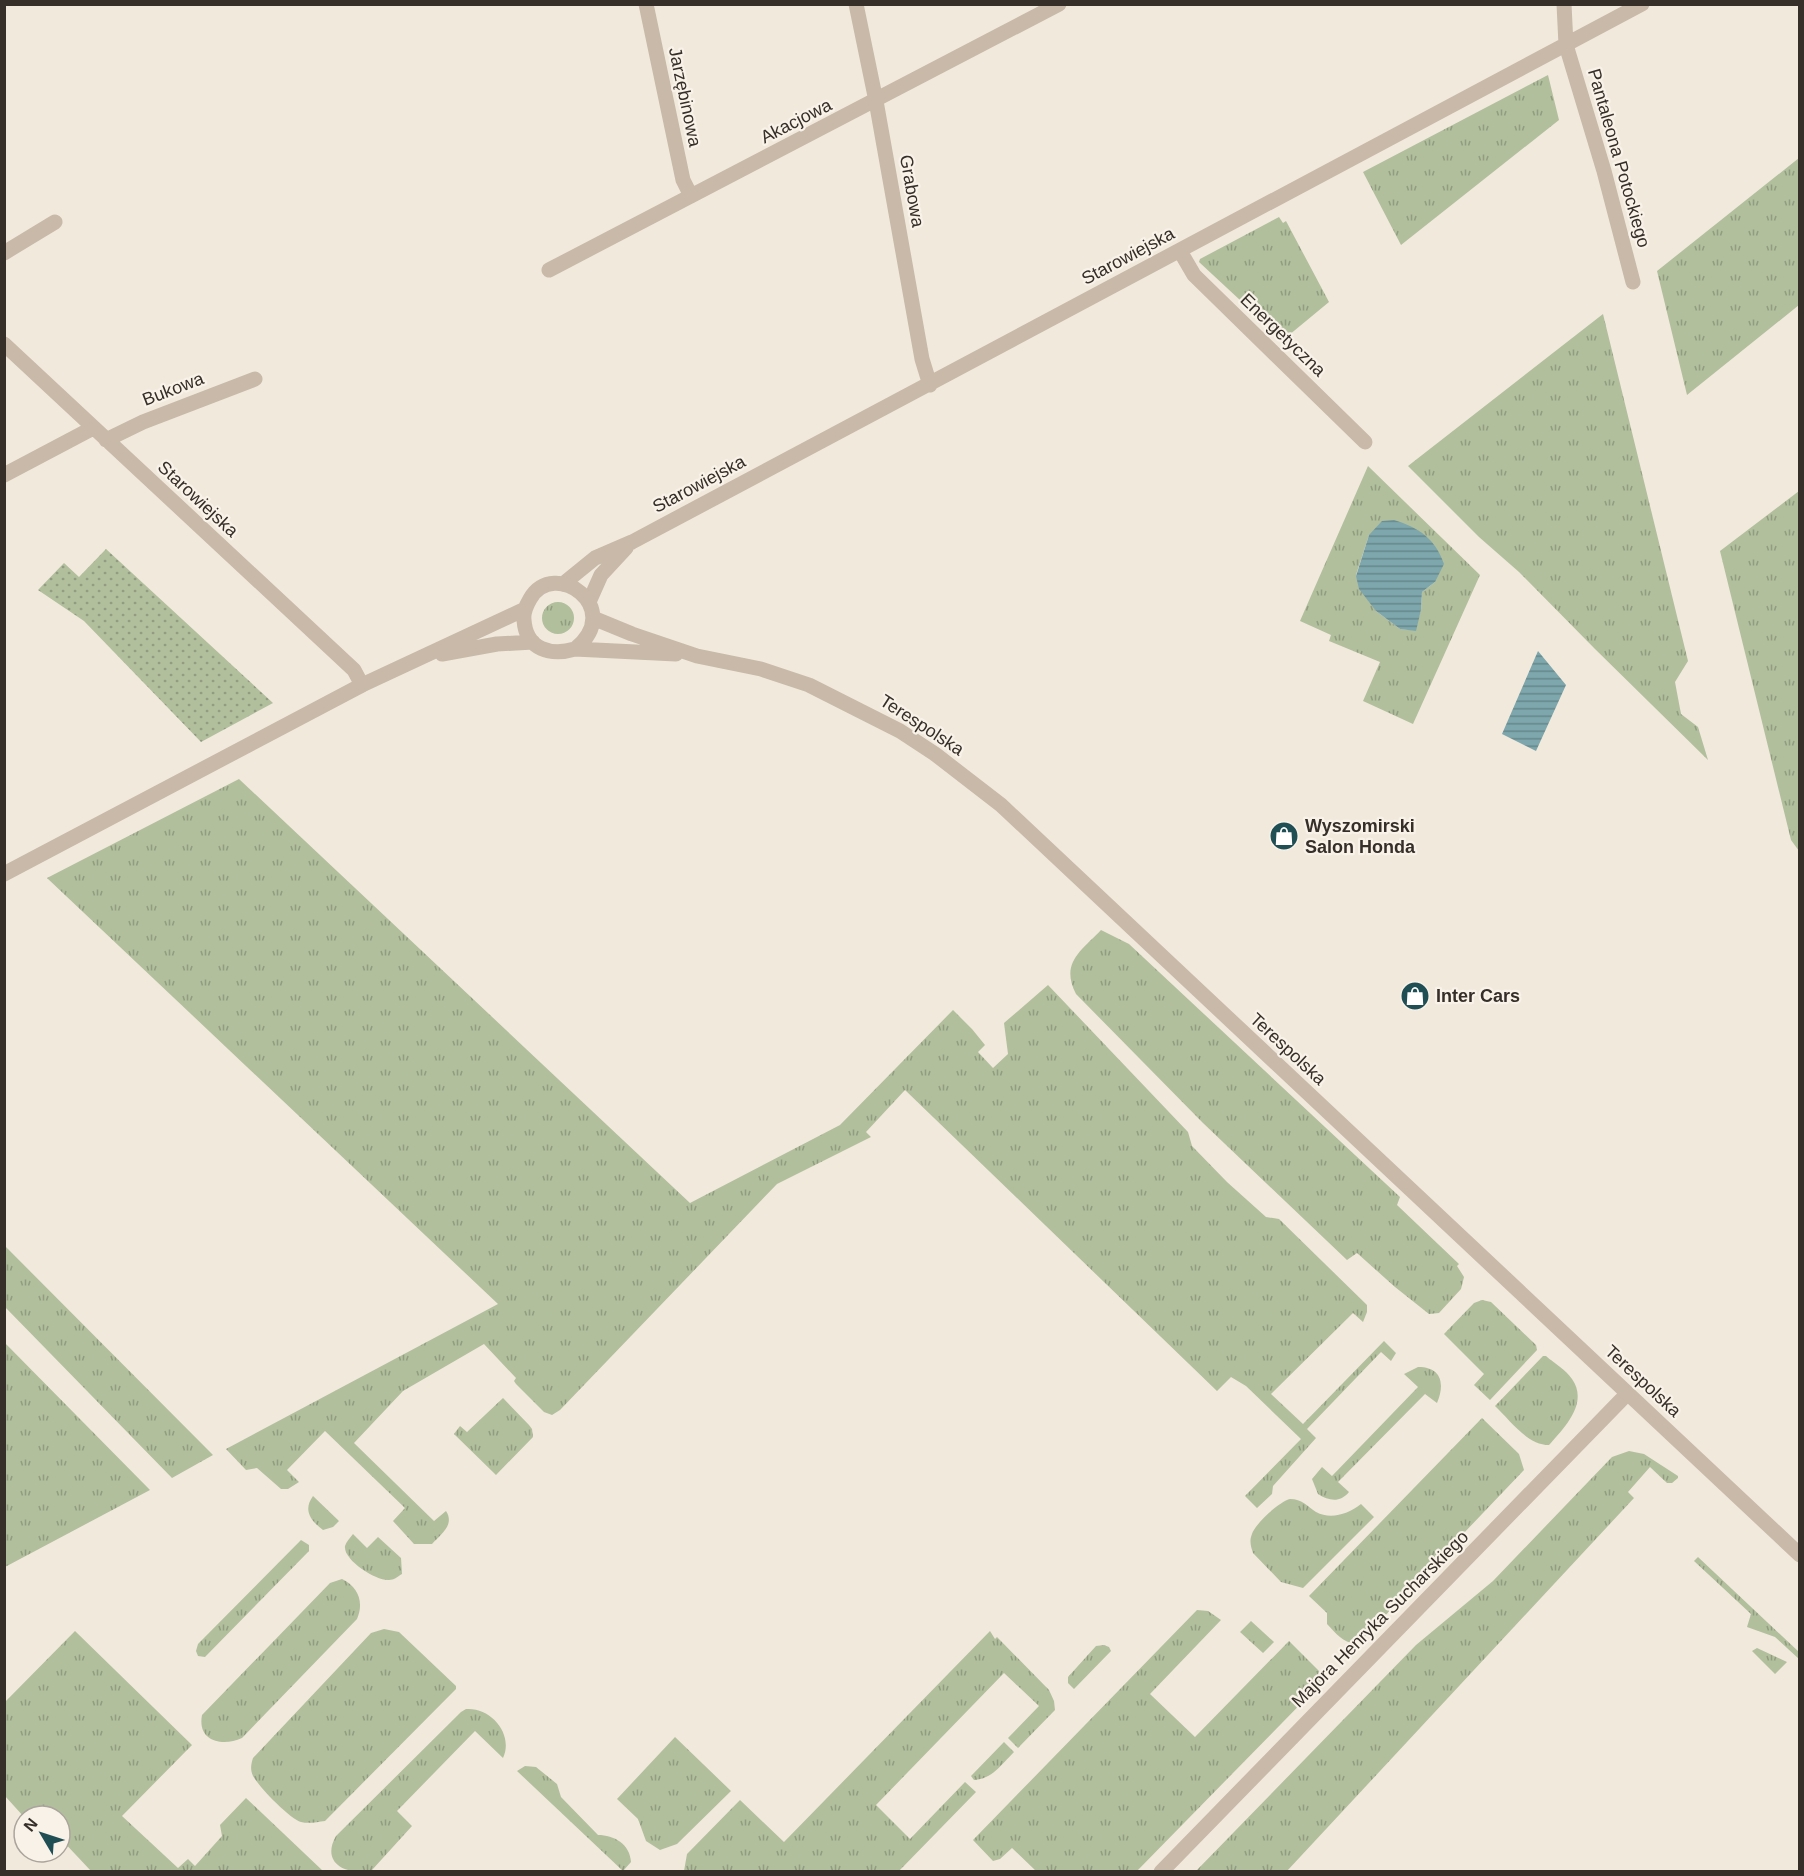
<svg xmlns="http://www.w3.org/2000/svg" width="1804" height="1876" font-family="Arial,sans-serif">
  <defs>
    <pattern id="grass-tufts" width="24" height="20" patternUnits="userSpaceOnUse" patternTransform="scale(1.5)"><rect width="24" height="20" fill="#b1bf9d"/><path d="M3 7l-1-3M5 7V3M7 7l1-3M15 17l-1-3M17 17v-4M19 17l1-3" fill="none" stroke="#919c80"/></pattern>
    <pattern id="park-dots" width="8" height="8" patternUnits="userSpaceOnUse" patternTransform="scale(1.5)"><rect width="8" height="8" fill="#b1bf9d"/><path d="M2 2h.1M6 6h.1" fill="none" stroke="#919c80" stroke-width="1.8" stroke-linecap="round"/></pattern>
    <pattern id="water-rules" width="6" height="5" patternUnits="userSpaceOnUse" patternTransform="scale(1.5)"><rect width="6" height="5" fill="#7da7ac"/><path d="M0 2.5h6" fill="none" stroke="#67888c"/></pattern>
  </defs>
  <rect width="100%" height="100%" fill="#f1e9dc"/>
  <path fill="url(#grass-tufts)" fill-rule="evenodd" d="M1548,75L1559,120L1401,245L1363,172Z
    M1799,158V305L1687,395L1657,271Z
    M1279,217L1283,223L1286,221L1329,302L1283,340L1199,262L1200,259Z
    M1603,314L1688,661L1675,682L1681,714L1698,727L1708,760L1595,649L1519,572L1479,537L1408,466Z
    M1368,466L1480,575L1413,724L1363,701L1380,662L1329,641L1331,635L1300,621ZM1369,535L1435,582L1422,592L1421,610L1415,630L1400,629L1376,611L1356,575Z
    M1799,491V851L1791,840L1720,551Z
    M542 618a16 16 0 1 1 32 0a16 16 0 1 1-32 0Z
    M239,779L690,1203L840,1125L953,1010L972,1029L985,1045L978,1052L993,1068L1008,1054L1004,1023L1048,985L1188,1132L1192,1146L1227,1182L1266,1217L1279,1219L1367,1305V1312L1363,1322L1353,1313L1271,1394L1303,1424L1384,1341L1396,1353L1391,1361L1381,1352L1307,1429L1316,1438L1273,1486L1272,1494L1257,1508L1245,1496L1301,1439L1246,1386L1231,1377L1217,1391L905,1090L866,1132L871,1137L777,1184L560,1410L552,1415L544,1412L516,1384L514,1381L516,1378L484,1344L403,1391L354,1443L434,1521L446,1511C455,1525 441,1534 432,1544H414L393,1521L405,1508L325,1431L287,1470L299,1482L288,1489H281L257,1468L246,1470L226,1449L498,1304L47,878Z
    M1101,930L1129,944L1400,1197L1397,1205L1459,1264L1457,1266L1464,1277L1461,1289L1439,1313L1429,1314L1395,1287L1357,1253L1347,1260L1203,1123L1076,994C1060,963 1081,951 1101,930Z
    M4,1246H5L213,1455L172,1478L5,1307Z
    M1482,1300L1491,1302L1536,1345L1537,1350L1490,1400L1474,1385L1484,1374L1444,1334L1474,1303Z
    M4,1342L150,1490L5,1567H4Z
    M1543,1356H1546C1554,1363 1566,1370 1572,1379C1589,1403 1564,1428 1549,1445C1527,1445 1510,1420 1495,1406Z
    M1418,1367C1442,1367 1445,1384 1437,1403L1425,1394L1338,1482L1349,1492C1340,1503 1329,1501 1318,1494L1312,1479L1322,1467L1332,1476L1418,1387L1404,1374Z
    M503,1398L529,1425L532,1429L533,1437L496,1475L454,1434L460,1426L467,1432Z
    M1482,1418L1519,1454L1524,1470L1359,1643C1344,1645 1337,1634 1327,1624V1613L1309,1596Z
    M1629,1451L1644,1454L1678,1476V1478L1672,1483H1667L1650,1467L1628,1492L1634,1498L1287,1871H1196L1416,1645L1493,1581L1612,1457Z
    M313,1496L339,1521L333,1527L323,1530C310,1520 303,1510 313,1496Z
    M1290,1499C1302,1499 1307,1506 1316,1512C1331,1520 1348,1514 1361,1504L1374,1517L1303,1588L1281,1582L1253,1553C1251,1547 1249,1541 1252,1534C1255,1524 1280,1501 1290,1499Z
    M353,1534L367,1548L378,1537L401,1558L402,1574C397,1577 394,1580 389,1580C376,1581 343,1560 345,1546C346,1542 350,1538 353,1534Z
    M301,1540L309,1545V1551L205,1657L198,1656L196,1651L198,1644Z
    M1698,1557L1799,1652V1659L1775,1637L1747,1627L1751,1614L1694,1561Z
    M342,1579C359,1587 364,1603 357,1619L242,1738C222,1747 197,1741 202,1715L330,1583Z
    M1197,1610L1208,1611L1221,1620L1150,1694L1195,1737L1289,1641L1326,1678L1137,1871H1036L1012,1848L1000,1859L993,1861L973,1840Z
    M1251,1621L1274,1642L1263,1653L1240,1632Z
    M384,1629L399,1632L456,1686V1689L325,1821C317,1822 309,1824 301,1822C290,1819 259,1787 253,1776C250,1770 251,1764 253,1758L371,1633Z
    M75,1631L192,1745L122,1816L178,1868L188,1859L195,1866L222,1836L220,1825L246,1798L323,1871H91L60,1838V1816L24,1817L5,1796V1702Z
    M990,1631L995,1639L997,1637L1049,1690L1054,1701L1055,1710L1018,1748L1008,1738L1039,1706L1004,1673L876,1805L910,1839L965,1782L976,1792L899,1871H684L687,1854L740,1800L784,1842Z
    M1104,1645L1109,1647L1111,1651L1074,1689L1068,1683V1677L1096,1646Z
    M1757,1648L1787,1662L1775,1674L1752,1651Z
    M466,1709C491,1707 514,1734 503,1758L475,1731L397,1811L412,1826L372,1870C348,1876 320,1864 336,1836L461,1712Z
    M675,1737L731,1791L677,1844L660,1850L646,1841L638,1819L617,1799Z
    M1004,1742L1014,1752C1001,1765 992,1779 974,1780L971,1776Z
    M525,1766L536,1767L557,1784L561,1797L598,1835C614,1835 630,1844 631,1862L623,1871L517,1771Z"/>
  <path fill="url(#park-dots)" d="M106,549L273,703L201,742L84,621L38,590L64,563L79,577Z"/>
  <path fill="url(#water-rules)" d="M1394,520C1419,528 1435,538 1444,564L1435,582L1422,592L1421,610L1416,631L1400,629L1376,611L1359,589L1356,576L1369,535L1382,521Z
    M1538,651L1566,685L1536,751L1502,734Z"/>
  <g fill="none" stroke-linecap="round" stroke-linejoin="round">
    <path stroke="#c8b9a9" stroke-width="15" d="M646,4L683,180L691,196
      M856,4L876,101L922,359L930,385
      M1564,4L1566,45L1604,171L1633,282
      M1180,251L1194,275L1365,442
      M4,253L55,222
      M549,270L1059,4
      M4,344L354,670L362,685
      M106,440L143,422L255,379
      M4,475L93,428
      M563,584L595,558L632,542L1642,4
      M589,602L601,575L626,548
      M1161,1872L1627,1394"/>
    <path stroke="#c8b9a9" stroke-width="15" d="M593,618L632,634L697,656L761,669L809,685L900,731L935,754L1001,805L1800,1555
      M575,649C626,608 554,557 530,599C526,606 523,612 524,620C526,650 551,656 575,649L676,654
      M442,654L497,644L533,642
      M4,874L362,685L525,609"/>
  </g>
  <defs>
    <g id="shop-disc" transform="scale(1.5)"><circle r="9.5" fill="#204e55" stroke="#f9f2e9"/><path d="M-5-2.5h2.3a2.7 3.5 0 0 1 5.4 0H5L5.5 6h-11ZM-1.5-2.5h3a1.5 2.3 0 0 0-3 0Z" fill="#fff"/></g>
  </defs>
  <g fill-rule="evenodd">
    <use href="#shop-disc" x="1284" y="836"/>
    <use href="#shop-disc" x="1415" y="996"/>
  </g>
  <g text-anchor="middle" stroke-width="4.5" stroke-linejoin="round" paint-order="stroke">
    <g font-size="18" fill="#362e28" stroke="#f9f2e9">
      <text transform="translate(685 97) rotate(78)" y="6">Jarzębinowa</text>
      <text transform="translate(796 121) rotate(-27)" y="6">Akacjowa</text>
      <text transform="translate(1619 158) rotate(74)" y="6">Pantaleona Potockiego</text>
      <text transform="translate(912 191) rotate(80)" y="6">Grabowa</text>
      <text transform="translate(1128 256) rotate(-28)" y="6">Starowiejska</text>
      <text transform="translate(1283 335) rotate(44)" y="6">Energetyczna</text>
      <text transform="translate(173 389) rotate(-21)" y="6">Bukowa</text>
      <text transform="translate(699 484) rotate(-28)" y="6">Starowiejska</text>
      <text transform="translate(198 499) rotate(43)" y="6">Starowiejska</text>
      <text transform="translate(922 725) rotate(33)" y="6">Terespolska</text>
      <text transform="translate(1288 1049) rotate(43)" y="6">Terespolska</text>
      <text transform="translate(1643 1381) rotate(43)" y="6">Terespolska</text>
      <text transform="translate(1380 1619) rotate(-45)" y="6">Majora Henryka Sucharskiego</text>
    </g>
    <g font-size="18" font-weight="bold" fill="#362e28" stroke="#f9f2e9" text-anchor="start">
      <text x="1305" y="832">Wyszomirski<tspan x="1305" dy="21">Salon Honda</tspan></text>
      <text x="1436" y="1002">Inter Cars</text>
    </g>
  </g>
  <rect width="1804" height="1876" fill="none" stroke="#362e28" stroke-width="12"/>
  <g transform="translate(42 1834) rotate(309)"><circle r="28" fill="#f9f2e9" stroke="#aba49c" stroke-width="1.5"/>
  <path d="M0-4.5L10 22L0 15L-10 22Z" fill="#204e55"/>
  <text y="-9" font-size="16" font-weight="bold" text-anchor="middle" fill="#362e28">N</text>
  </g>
</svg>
